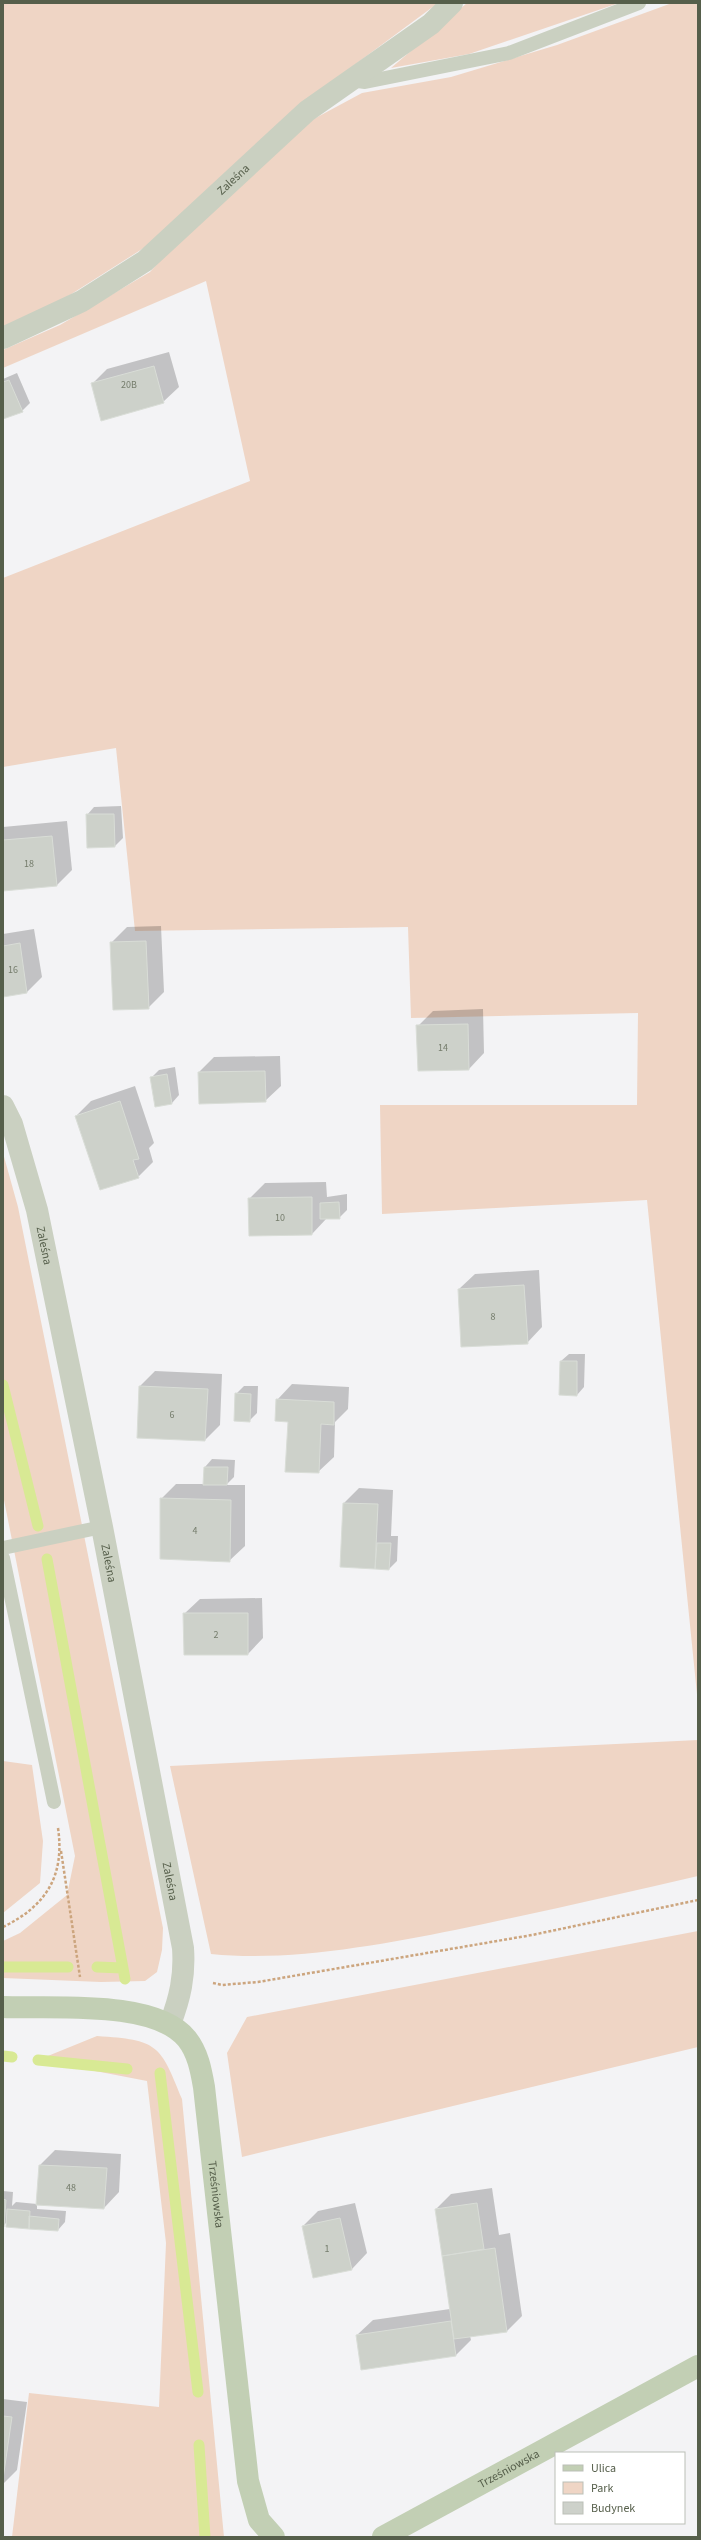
<svg xmlns="http://www.w3.org/2000/svg" width="701" height="2540" font-family="'Source Sans 3',sans-serif">
  <rect width="100%" height="100%" fill="#f3f3f5"/>
  <path fill="#efd5c5" d="M3,3H438L353,66L161,237L62,300L3,327Z
    M467,3H619L469,54L391,68Z
    M672,3H698V1704L647,1200L382,1214L380,1105H637L638,1013L411,1018L408,927L135,931L116,748L3,767V578L250,481L206,281L3,368V350L60,325L150,272L188,230L310,121L362,93L451,77L557,45Z
    M3,1153L18,1207L163,1928L162,1950L157,1972L145,1981L101,1982L3,1978V1941L20,1933L67,1895L75,1856L3,1495Z
    M698,1740V1876C617,1895 536,1913 455,1930C379,1945 289,1962 211,1954L170,1766Z
    M3,1761L32,1765L43,1841L40,1883L3,1913Z
    M698,1931V2047L242,2157L227,2053L247,2017Z
    M97,2036C158,2040 160,2044 182,2099L224,2537H12L29,2393L159,2407L166,2243L147,2081L38,2060Z"/>
  <path fill="#0003" d="M169,352L179,387L163,402L92,384L107,369Z
    M17,373L30,403L22,411L3,419V379Z
    M121,806L123,838L115,846L87,815L94,807Z
    M67,821L72,870L57,885L3,890V827Z
    M161,926L164,992L148,1008L111,943L127,927Z
    M34,929L42,977L27,992L3,996V934Z
    M483,1009L484,1053L469,1069L418,1026L433,1011Z
    M280,1056L281,1086L265,1101L199,1072L214,1057Z
    M175,1067L179,1095L172,1103L151,1078L159,1070Z
    M135,1086L154,1143L149,1148L153,1162L138,1177L76,1116L91,1101Z
    M326,1182L327,1197L347,1194V1210L339,1218H327L312,1234L249,1199L265,1183Z
    M539,1270L542,1327L527,1343L462,1346L459,1289L475,1274Z
    M569,1354H585L584,1387L577,1395L561,1361Z
    M155,1371L222,1374L220,1425L205,1440L140,1386Z
    M292,1384L349,1387L348,1409L335,1422L334,1457L318,1472L277,1400Z
    M244,1386H258L257,1413L249,1421L236,1394Z
    M212,1459L235,1460L234,1477L226,1485H245V1546L229,1561L161,1499L176,1484H204L205,1467Z
    M359,1488L393,1490L391,1536H398L397,1561L389,1569L341,1566L344,1503Z
    M262,1598L263,1638L248,1654L184,1614L200,1599Z
    M55,2150L121,2154L119,2192L104,2208L37,2204V2209L66,2211L65,2222L58,2230L7,2222L3,2226V2191L13,2192L12,2206L16,2202L37,2204L40,2165Z
    M492,2188L499,2235L510,2233L522,2316L507,2331L470,2336L471,2340L456,2355L362,2369L357,2335L373,2320L450,2309L436,2209L451,2194Z
    M355,2203L367,2253L352,2269L314,2277L303,2226L318,2211Z
    M3,2399L27,2402L17,2470L3,2484Z"/>
  <g fill="none" stroke-linecap="round" stroke-linejoin="round">
    <path stroke="#d8e994" stroke-width="11" d="M3,1385L38,1526
      M47,1559L125,1979
      M3,1967H68
      M97,1967L123,1968
      M3,2056L12,2057
      M38,2060L127,2069
      M160,2073L198,2392
      M199,2445L205,2537"/>
  </g>
  <path fill="#cdd1ca" stroke="#d9ddd7" d="M154,366L164,403L101,421L91,383Z
    M9,380L23,412L3,419V382Z
    M86,814H114L115,847L87,848Z
    M52,836L57,886L3,891V840Z
    M146,941L149,1009L113,1010L110,942Z
    M20,943L27,993L3,997V946Z
    M468,1024L469,1070L418,1071L416,1025Z
    M265,1071L266,1102L199,1104L198,1072Z
    M167,1074L172,1104L155,1107L150,1077Z
    M120,1101L139,1159L133,1160L139,1178L100,1190L75,1116Z
    M312,1197V1235L249,1236L248,1198Z
    M339,1202L340,1219H320V1203Z
    M524,1285L528,1344L461,1347L458,1289Z
    M560,1361H577V1396L559,1395Z
    M139,1386L208,1389L205,1441L137,1438Z
    M235,1393L251,1394L250,1422L234,1421Z
    M276,1399L334,1402V1425L321,1424L319,1473L285,1472L288,1422L275,1421Z
    M204,1467H228L227,1485H203Z
    M160,1498L231,1500L230,1562L160,1559Z
    M343,1503L378,1504L375,1569L340,1567Z
    M377,1543H391L389,1570L375,1569Z
    M183,1613H248V1655H184Z
    M39,2165L107,2168L104,2209L36,2205Z
    M3,2199L6,2200L4,2227H3Z
    M477,2203L484,2249L442,2256L435,2209Z
    M7,2209L30,2211L29,2229L6,2227Z
    M29,2216L59,2219L58,2231L29,2229Z
    M340,2218L352,2270L313,2278L302,2226Z
    M495,2248L507,2332L454,2339L442,2256Z
    M451,2321L456,2356L361,2370L356,2335Z
    M3,2416L12,2417L3,2479Z"/>
  <g fill="none" stroke-linecap="round" stroke-linejoin="round">
    <path stroke="#cca57e" stroke-width="2.5" stroke-dasharray="3 2" stroke-linecap="butt" d="M61,1851L80,1977
      M3,1927C46,1906 65,1876 58,1828
      M213,1983L222,1985L258,1982L532,1935L698,1900"/>
    <path stroke="#cad0c1" stroke-width="14" d="M351,80L365,82L509,53L639,3
      M3,1548L102,1527
      M3,1558L54,1802"/>
    <g stroke="#cad0c1" stroke-width="22">
      <path id="s1" d="M3,338L82,301L145,261L307,111L431,24L452,3"/>
      <path id="s2" d="M3,1106L12,1124L37,1210L102,1527L183,1948C185,1976 180,1998 170,2024"/>
    </g>
    <g stroke="#c2cfb4" stroke-width="22">
      <path id="s3" d="M3,2007C51,2009 155,1999 187,2039C198,2053 201,2070 204,2087L248,2481L259,2520L274,2537"/>
      <path id="s4" d="M383,2537L698,2366"/>
    </g>
  </g>
  <g text-anchor="middle" stroke-width="3" stroke-linejoin="round" paint-order="stroke">
    <g font-size="10" fill="#747c6b">
      <text x="129" y="388">20B</text>
      <text x="29" y="867">18</text>
      <text x="13" y="973">16</text>
      <text x="443" y="1051">14</text>
      <text x="280" y="1221">10</text>
      <text x="493" y="1320">8</text>
      <text x="172" y="1418">6</text>
      <text x="195" y="1534">4</text>
      <text x="216" y="1638">2</text>
      <text x="71" y="2191">48</text>
      <text x="327" y="2252">1</text>
    </g>
    <g font-size="12" fill="#565f4b" stroke="#fff">
      <text dy="4" stroke="none"><textPath href="#s1" startOffset="282">Zaleśna</textPath></text>
      <text dy="4" stroke="none"><textPath href="#s2" startOffset="146">Zaleśna</textPath></text>
      <text dy="4" stroke="none"><textPath href="#s2" startOffset="470">Zaleśna</textPath></text>
      <text dy="4" stroke="none"><textPath href="#s2" startOffset="794">Zaleśna</textPath></text>
      <text dy="4" stroke="none"><textPath href="#s3" startOffset="351">Trześniowska</textPath></text>
      <text dy="4" stroke="none"><textPath href="#s4" startOffset="143">Trześniowska</textPath></text>
    </g>
  </g>
  <rect width="701" height="2540" fill="none" stroke="#565f4b" stroke-width="8"/>
  <rect x="555" y="2452" width="130" height="72" fill="#ffffff" stroke="#bbbfb7"/>
  <rect x="563" y="2465" width="20" height="6" fill="#c2cfb4" stroke="#bbbfb7"/>
  <text x="591" y="2472" font-size="12" fill="#565f4b">Ulica</text>
  <rect x="563" y="2482" width="20" height="12" fill="#efd5c5" stroke="#bbbfb7"/>
  <text x="591" y="2492" font-size="12" fill="#565f4b">Park</text>
  <rect x="563" y="2502" width="20" height="12" fill="#cdd1ca" stroke="#bbbfb7"/>
  <text x="591" y="2512" font-size="12" fill="#565f4b">Budynek</text>
</svg>
